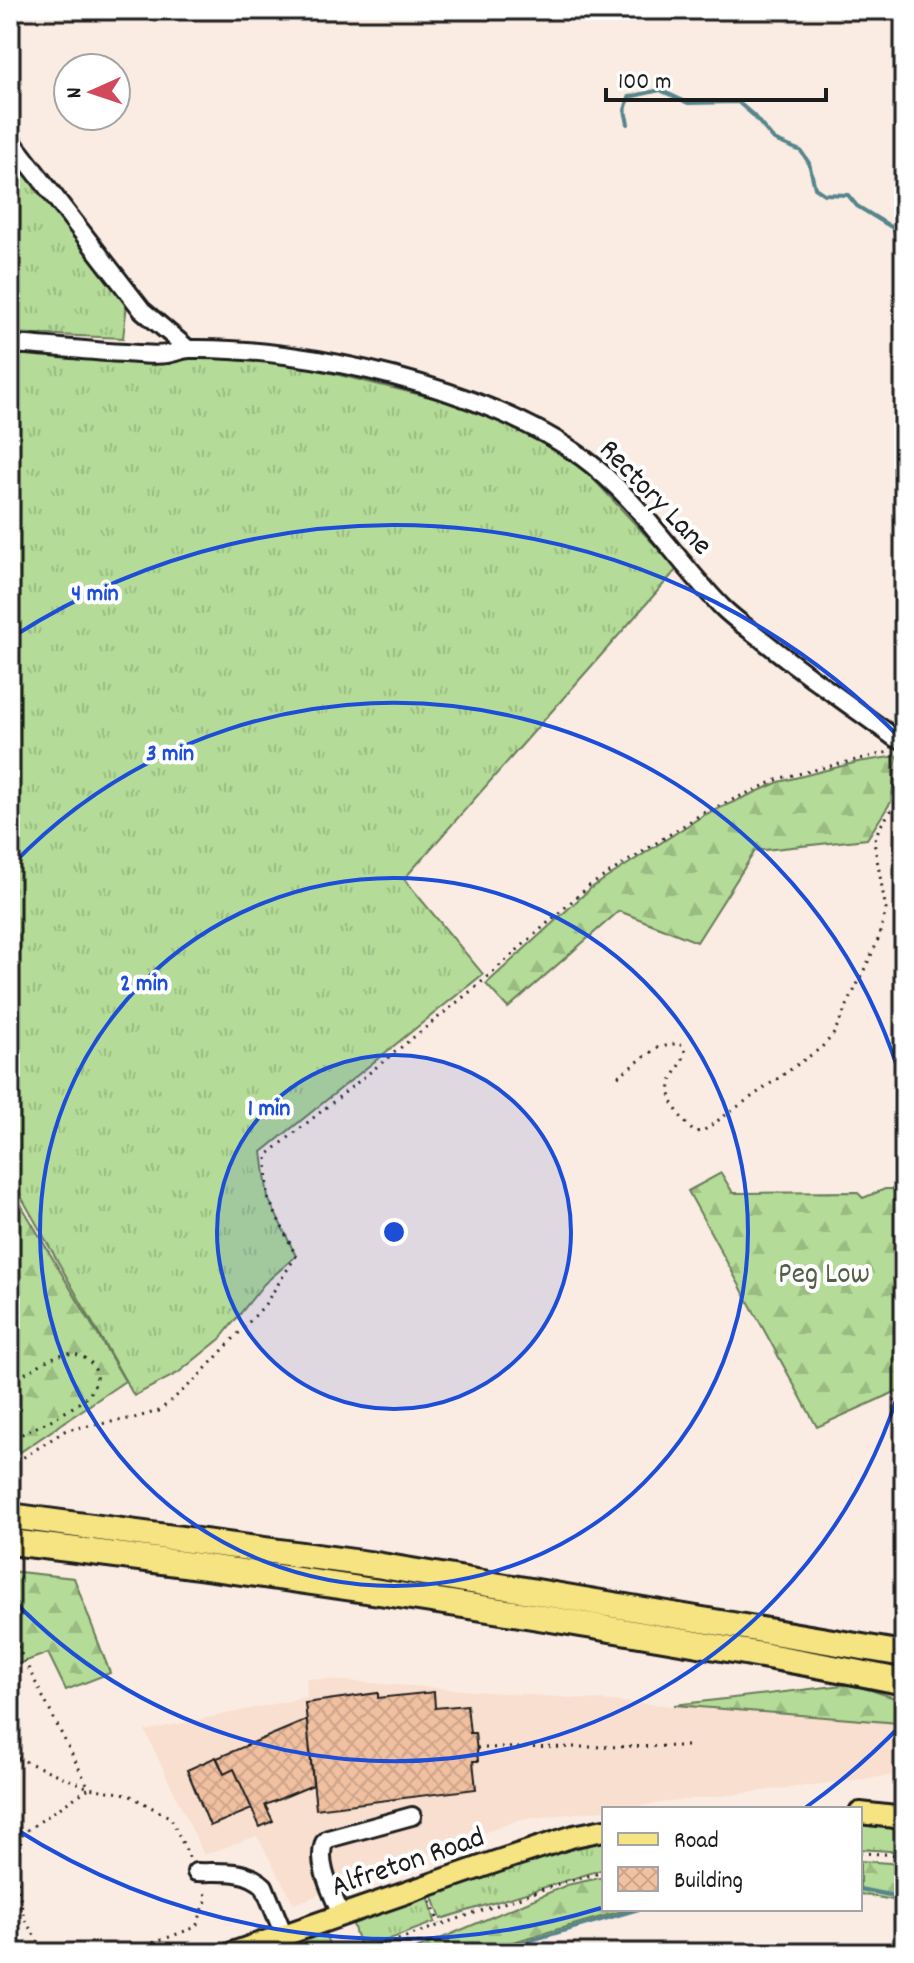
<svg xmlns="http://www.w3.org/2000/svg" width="914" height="1963" font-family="Dekko,sans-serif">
  <defs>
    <pattern id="grass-tufts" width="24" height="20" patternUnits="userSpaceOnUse" patternTransform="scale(2)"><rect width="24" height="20" fill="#b4db97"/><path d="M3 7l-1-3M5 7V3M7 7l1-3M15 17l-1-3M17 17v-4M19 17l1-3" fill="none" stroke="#9abb82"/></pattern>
    <pattern id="forest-firs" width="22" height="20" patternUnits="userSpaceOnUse" patternTransform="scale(2)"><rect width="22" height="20" fill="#b4db97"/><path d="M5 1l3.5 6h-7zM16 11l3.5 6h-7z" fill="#9abb82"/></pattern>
    <pattern id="building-cross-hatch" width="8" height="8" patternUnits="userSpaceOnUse" patternTransform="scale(2)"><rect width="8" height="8" fill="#f1c0a1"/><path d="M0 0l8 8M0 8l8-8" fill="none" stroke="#cea48a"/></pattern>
  </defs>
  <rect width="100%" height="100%" fill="#fbece3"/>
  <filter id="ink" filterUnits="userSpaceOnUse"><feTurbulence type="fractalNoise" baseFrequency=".0125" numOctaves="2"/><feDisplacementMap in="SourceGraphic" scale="16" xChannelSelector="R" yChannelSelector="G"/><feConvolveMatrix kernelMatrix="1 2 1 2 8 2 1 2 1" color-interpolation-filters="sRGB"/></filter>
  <g filter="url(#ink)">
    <path fill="#f8dfcf" d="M306,1678L900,1723L897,1775L518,1820L294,1904L257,1836L204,1855L145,1731L307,1697Z"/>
    <path fill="url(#grass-tufts)" stroke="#687c5a" stroke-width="2" d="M10,151L127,304L123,338L10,333Z
      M10,353L166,363L190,357L259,361L310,368L446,401L557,440L677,569L404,879L483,974L262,1152L268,1198L296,1256L264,1284L220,1339L178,1373L134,1396L10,1177Z
      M860,1824L904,1828V1852L860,1849Z
      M604,1841V1869L441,1919L432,1894L436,1893V1890L513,1865Z
      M421,1896L422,1899L429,1898L435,1922L361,1950L352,1921Z
      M324,1930L332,1953H257Z"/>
    <path fill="url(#forest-firs)" stroke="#687c5a" stroke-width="2" d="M897,756L891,802L867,839L755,851L697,942L619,911L508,1008L486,984L591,888L704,815L779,782L858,762Z
      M721,1173L733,1193L857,1192L863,1198L885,1189H904V1388L817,1427L688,1191Z
      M10,1186L125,1381L10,1459Z
      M10,1571L74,1578L110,1673L66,1690L48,1653L10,1667Z
      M852,1684L904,1701V1776L897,1775L899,1723L674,1705Z
      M860,1861L904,1864V1902L860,1894Z
      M604,1877V1909H629L475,1953H407L567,1885Z"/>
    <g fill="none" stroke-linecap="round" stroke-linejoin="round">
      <path stroke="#55858c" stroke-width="4" d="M628,124L625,110L629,97L660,90L688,103L738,102L753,115L774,140L801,151L809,163L815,188L824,194L848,195L857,206L893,228L904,257
        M860,1889L904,1898
        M487,1953L639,1909"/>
    </g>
    <path fill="url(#building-cross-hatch)" stroke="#1c1c1c" stroke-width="2" d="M434,1692L435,1708L467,1705L470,1733H475L478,1761H473L476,1789L316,1809L305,1703L378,1693V1698Z
      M307,1720L313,1785L265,1805L273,1821L260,1827L234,1769L224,1774L217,1758Z
      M216,1757L224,1774L234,1769L252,1809L210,1826L187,1770Z"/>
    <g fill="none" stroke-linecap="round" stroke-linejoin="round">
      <g stroke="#1c1c1c" stroke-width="22">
        <path id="minor" d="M10,139L142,310L187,348
          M10,344C48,346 86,351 125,353C138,354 154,356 167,354C175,353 182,349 190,349C307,347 487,388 582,457C638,498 674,558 722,607C734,619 750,630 764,641C806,675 851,706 895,738L904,740
          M196,1872C220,1873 245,1868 264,1886L284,1935
          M341,1915C333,1894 316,1865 324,1843L328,1839L412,1816"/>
      </g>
      <g stroke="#1c1c1c" stroke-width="26">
        <path id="major" d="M860,1813L904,1818
          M232,1953L495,1862L574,1836L604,1830"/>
      </g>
      <g stroke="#1c1c1c" stroke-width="30">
        <path id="highway" d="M10,1516L376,1565L904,1654
          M10,1542C199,1564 387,1592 575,1623C685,1642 795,1659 904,1682"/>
      </g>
      <path stroke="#1c1c1c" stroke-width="3" stroke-dasharray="2 6" stroke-linecap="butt" d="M618,1076L657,1048L678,1043L685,1048C685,1063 674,1071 670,1085C667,1101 683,1121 694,1132L703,1131L821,1048L833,1035L877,943L886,910L874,842L879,828L904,792
        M10,1379C30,1375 46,1356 66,1354C86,1352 104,1369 93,1388C83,1408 31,1429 10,1440
        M10,1466L66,1430L134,1418L159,1411L195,1380L264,1306L296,1256L268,1198L267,1155L476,987L589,886L703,813L781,778L889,752
        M10,1632L89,1788L23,1833L15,1866L24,1919L46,1953
        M477,1748L690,1746
        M10,1755L89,1788L127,1794L171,1818L190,1859
        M10,1837L22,1833
        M860,1853L904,1855
        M431,1901L439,1924
        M106,1953L156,1942L196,1927L207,1898L203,1888
        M360,1953L561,1883L604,1872"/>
      <use href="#minor" stroke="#fff" stroke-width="16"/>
      <use href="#major" stroke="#f6e381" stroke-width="20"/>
      <use href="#highway" stroke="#f6e381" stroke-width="24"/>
    </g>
  </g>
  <circle cx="394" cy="1232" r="177" fill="#1d4ed8" fill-opacity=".12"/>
  <g fill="none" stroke="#1d4ed8" stroke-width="4">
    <circle cx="394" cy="1232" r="177"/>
    <circle cx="394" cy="1232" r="354"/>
    <path d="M903 1378A530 530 0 0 1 13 1600M13 864A530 530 0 0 1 903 1086"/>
    <path d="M903 1723A707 707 0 0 1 805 1808M601 1908A707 707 0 0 1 14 1828M14 636A707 707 0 0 1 903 741"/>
  </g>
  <g text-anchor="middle" stroke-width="8" stroke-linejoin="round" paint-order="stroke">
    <g font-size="30" fill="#1c1c1c" stroke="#fff">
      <text transform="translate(657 496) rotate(46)" y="10">Rectory Lane</text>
      <text transform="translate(407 1860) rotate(-19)" y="10">Alfreton Road</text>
    </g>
    <g font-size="30" fill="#515f47" stroke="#fff">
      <text x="824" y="1282">Peg Low</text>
    </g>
  </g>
  <circle cx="394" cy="1232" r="12" fill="#1d4ed8" stroke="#fff" stroke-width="4"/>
  <g font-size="24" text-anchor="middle" font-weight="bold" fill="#1d4ed8" stroke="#fff" stroke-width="8" stroke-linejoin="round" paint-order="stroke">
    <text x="95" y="600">4 min</text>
    <text x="170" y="760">3 min</text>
    <text x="144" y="990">2 min</text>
    <text x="269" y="1115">1 min</text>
  </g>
  <rect width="914" height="1963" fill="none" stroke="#fff" stroke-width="40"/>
  <rect x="20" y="20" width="874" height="1923" fill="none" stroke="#1c1c1c" stroke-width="3" filter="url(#ink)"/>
  <rect x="602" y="1807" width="260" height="104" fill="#ffffff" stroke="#a4a4a4" stroke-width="2"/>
  <rect x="618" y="1833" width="40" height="12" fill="#f6e381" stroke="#a4a4a4" stroke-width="2"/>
  <text x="674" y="1847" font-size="24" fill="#1c1c1c">Road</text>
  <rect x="618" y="1867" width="40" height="24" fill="url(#building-cross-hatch)" stroke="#a4a4a4" stroke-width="2"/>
  <text x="674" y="1887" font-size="24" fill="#1c1c1c">Building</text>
  <g transform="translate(92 92) rotate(267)"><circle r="38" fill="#ffffff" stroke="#a4a4a4" stroke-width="2"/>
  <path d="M0-6L14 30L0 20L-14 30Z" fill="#d1495b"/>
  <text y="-12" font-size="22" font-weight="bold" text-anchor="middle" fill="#1c1c1c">N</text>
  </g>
  <path d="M606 88v12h220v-12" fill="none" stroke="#1c1c1c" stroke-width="4"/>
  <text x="618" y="88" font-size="24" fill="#1c1c1c" stroke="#ffffff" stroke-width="6" paint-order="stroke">100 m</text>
</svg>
